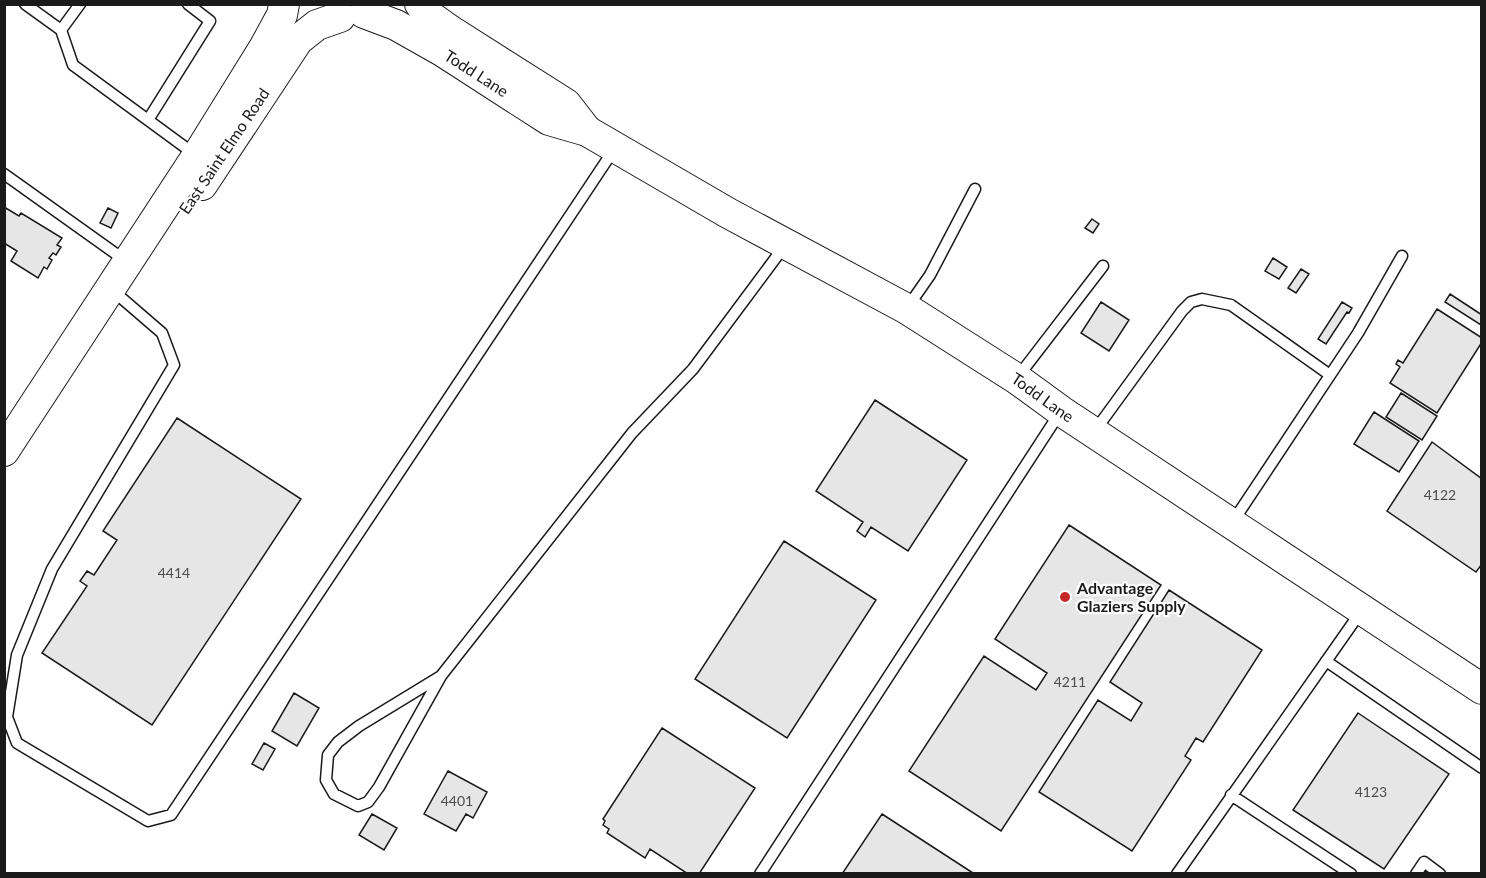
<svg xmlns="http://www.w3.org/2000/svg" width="1486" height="878" font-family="Lato,sans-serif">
  <rect width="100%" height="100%" fill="#fff"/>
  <path fill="#e6e6e6" stroke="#1a1a1a" stroke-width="1.5" d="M4,207L19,216L21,213L62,238L57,245L61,247L56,255L53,253L49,258L52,260L47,269L44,267L38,278L11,261L17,251L4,243Z
    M108,208L118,213L111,228L100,223Z
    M1092,219L1099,224L1093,233L1085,228Z
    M1273,258L1287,267L1279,279L1265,271Z
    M1301,269L1309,274L1296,293L1288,288Z
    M1450,294L1482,315L1481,325L1445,302Z
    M1101,302L1129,320L1109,351L1081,333Z
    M1342,302L1352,308L1349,313L1347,312L1326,344L1318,339Z
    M1437,309L1482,338V342L1437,413L1390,383L1400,367L1396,364L1398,360L1403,363Z
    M1401,393L1437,416L1422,440L1386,417Z
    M875,400L967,460L908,551L871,527L865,537L857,531L863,522L816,491Z
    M1374,412L1419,441L1399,472L1354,444Z
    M177,418L301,499L152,725L42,653L87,586L80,581L87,571L94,575L117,540L103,531Z
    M1432,442L1482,479V564L1476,572L1387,511Z
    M1069,525L1161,585L1001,831L909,771L984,656L1036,690L1047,673L995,639Z
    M784,541L876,600L787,738L695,679Z
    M1169,590L1262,650L1203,742L1196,738L1185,756L1191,760L1132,851L1039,792L1098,700L1131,721L1142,703L1110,682Z
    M294,693L319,708L297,746L272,731Z
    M1358,713L1449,774L1384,869L1293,810Z
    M662,728L755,788L699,874H688L650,849L645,858L607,833L609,829L603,825L605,821L603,819Z
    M264,743L275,749L263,770L252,764Z
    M448,771L487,792L473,818L466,814L456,831L424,814Z
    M372,814L397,828L384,850L359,835Z
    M882,814L973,873V874H842Z"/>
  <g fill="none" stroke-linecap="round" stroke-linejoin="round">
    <g stroke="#1a1a1a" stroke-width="13">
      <path id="lane" d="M25,4L61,30
        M80,4L61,30L73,65L197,156
        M148,120L210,21L188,4
        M4,174L119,256L128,260
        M111,289L162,333L174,365L52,569L17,655L7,717L17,743L148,821L171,815L615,148
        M907,308L930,275L975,189
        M1017,378L1103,266
        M1094,432L1182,311L1191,302L1202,299L1231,305L1330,375
        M1232,523L1358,333L1402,256
        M1326,661L1482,768
        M441,676L359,726L338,742L328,755L326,780L334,794L358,806L368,802L379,787L441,676L632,433L693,369L786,244
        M1231,795L1351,874
        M760,874L1059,414
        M1177,874L1362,610
        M1416,874L1424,862L1440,874"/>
    </g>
    <g stroke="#1a1a1a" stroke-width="32">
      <g id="secondary">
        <path d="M420,4L427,14L451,31L566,104L587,131"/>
        <path id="s1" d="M364,13L396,25L442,51L549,120L587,131L728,213L907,309L1017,379L1061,411L1482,689"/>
        <path d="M202,185L298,40L317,25L340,17"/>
        <path d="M4,451L197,156L264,48L282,15L284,4"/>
      </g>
    </g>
    <use href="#lane" stroke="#fff" stroke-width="10"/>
    <use href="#secondary" stroke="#fff" stroke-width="30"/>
  </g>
  <circle fill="#c62828" stroke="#fff" stroke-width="2" cx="1065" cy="597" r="6"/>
  <g text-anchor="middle" stroke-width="4.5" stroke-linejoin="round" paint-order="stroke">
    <g font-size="14" fill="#4d4d4d">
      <text x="1440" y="500">4122</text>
      <text x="174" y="578">4414</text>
      <text x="1070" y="687">4211</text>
      <text x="1371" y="797">4123</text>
      <text x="457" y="806">4401</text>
    </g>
    <g font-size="16" fill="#1a1a1a" stroke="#fff">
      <text dy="6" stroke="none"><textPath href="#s1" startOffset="128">Todd Lane</textPath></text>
      <text transform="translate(224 151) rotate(-56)" y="6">East Saint Elmo Road</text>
      <text dy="6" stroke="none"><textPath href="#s1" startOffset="782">Todd Lane</textPath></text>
    </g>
    <g font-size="16" font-weight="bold" fill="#1a1a1a" stroke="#fff" text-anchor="start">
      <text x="1077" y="594">Advantage<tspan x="1077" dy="18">Glaziers Supply</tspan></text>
    </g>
  </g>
  <rect width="1486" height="878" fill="none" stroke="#1a1a1a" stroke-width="12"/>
</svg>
